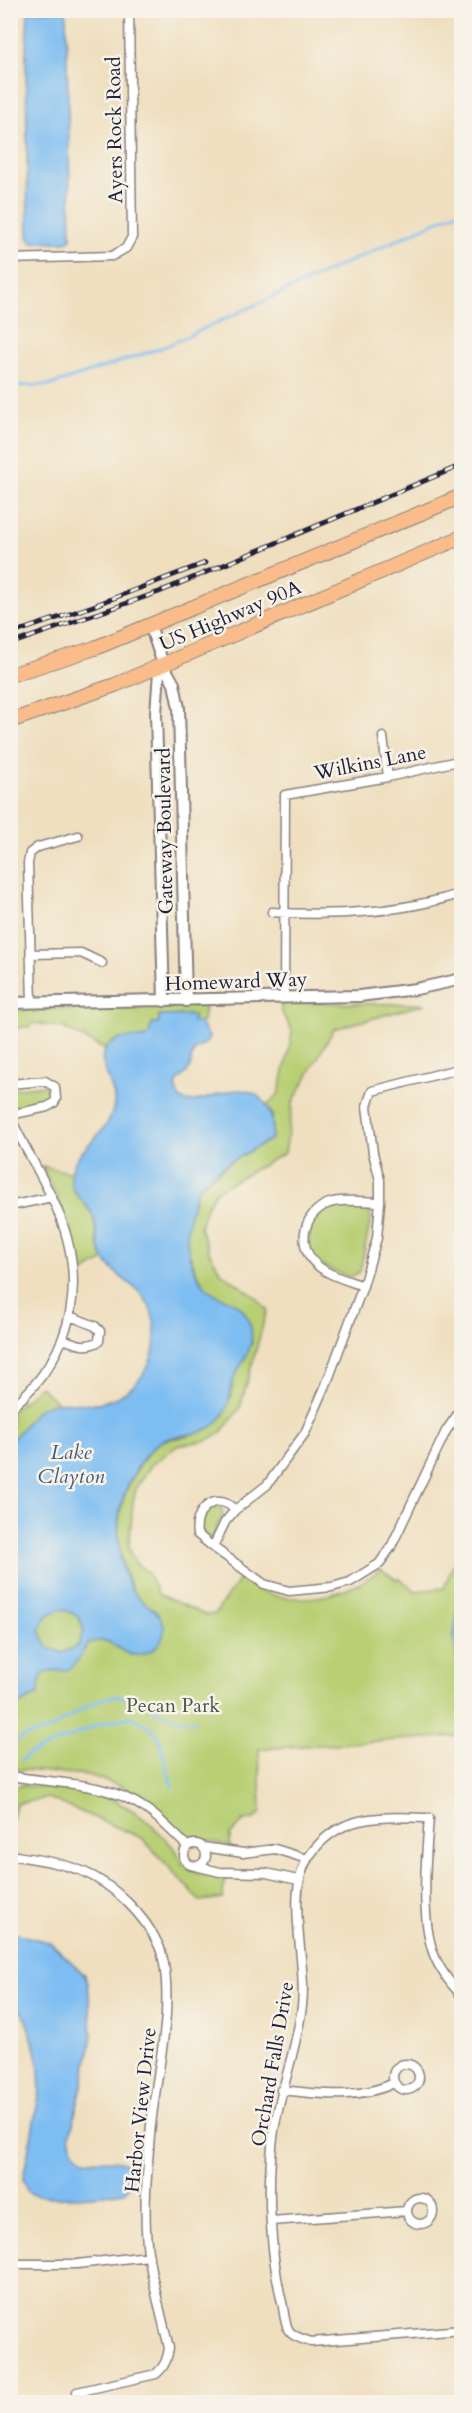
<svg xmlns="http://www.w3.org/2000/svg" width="472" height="2413" font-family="Cardo,serif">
  <rect width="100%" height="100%" fill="#f7f3e8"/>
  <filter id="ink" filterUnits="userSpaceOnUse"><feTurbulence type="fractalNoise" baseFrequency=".0167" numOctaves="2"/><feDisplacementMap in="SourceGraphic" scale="12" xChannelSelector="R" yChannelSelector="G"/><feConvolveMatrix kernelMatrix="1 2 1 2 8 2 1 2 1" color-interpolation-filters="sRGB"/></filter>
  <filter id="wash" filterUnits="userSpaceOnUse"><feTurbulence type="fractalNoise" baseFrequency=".008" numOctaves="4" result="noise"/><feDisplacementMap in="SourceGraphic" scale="24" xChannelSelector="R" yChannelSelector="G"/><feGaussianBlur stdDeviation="1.35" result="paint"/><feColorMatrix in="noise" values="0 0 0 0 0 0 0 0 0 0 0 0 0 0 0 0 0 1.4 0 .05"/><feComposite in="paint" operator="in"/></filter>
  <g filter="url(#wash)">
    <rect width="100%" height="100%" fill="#efdfbf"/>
    <path fill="#b8cf73" stroke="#6d7857" stroke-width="1.5" d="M281,1003L425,1004L334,1029L293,1102L285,1153L216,1191L206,1207L200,1227L209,1252L221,1272L257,1298L267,1310L240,1408L220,1434L205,1441L179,1445L152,1464L136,1488L133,1502L129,1545L131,1554L135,1562L148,1573L158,1594L205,1615L215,1614L239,1579C283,1610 341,1601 381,1569L397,1580L399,1578L416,1591L444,1588L461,1545V1741L456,1736L259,1749L261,1813L254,1819L241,1820L244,1821L230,1835V1847L196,1836H185L157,1809L126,1788L89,1775L11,1769V1412L40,1386L70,1415L76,1564L135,1595C113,1553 112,1505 140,1465C145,1458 150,1449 157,1444C167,1436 182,1440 192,1434C206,1425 219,1408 232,1396L233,1381L252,1343L235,1303L220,1298L207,1289L198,1276L188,1250L186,1228L198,1188L273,1128L272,1114L267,1106L279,1093L290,1046L292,1030L281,1011Z
      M205,1005L203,1022H192L193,1016H159V1023C155,1027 151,1034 146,1037C133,1045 122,1031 106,1050L64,1028L34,1023L30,1027H19L12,1034L10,1076V1010Z
      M44,1085L53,1092L51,1098C42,1105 23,1110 12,1105L11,1101L12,1089Z
      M42,1166L72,1173L71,1180L74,1191L93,1214L98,1244L104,1260L77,1276C74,1229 62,1207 42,1166Z
      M340,1207L362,1208L369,1212L371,1218L360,1272L350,1277C339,1273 325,1269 316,1261C310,1256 310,1250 309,1244C305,1219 315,1209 340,1207Z
      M214,1507L221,1508L223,1515L216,1528L214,1539L207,1538L202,1533C200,1521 203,1511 214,1507Z
      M21,1785L77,1791L111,1799L132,1810L152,1825L176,1850L182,1863L187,1868L200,1874L224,1879L223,1898L200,1901L142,1838L48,1798L16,1804L11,1826V1790Z"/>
    <path fill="#7ebdf2" stroke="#507096" stroke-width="1.5" fill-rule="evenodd" d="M28,11H66L71,239L66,242H31L28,236L26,54Z
      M193,1015L192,1022H199L209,1037L207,1042L195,1050L192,1055L190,1069L177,1082C172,1118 214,1094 231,1091C262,1086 277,1112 271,1139C248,1153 217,1166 199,1187C196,1191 194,1198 193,1203C183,1232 185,1266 207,1288C216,1297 225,1298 235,1303C247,1310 254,1329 251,1343C249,1356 238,1367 234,1379C227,1397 232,1410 215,1424C201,1437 180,1433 164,1440C143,1449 121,1494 119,1516C117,1541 119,1574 135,1594C145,1607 166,1611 164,1632C162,1648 142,1660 126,1653C116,1648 110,1639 98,1641C81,1643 83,1660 71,1668C63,1674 53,1668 45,1673C39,1678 39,1687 39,1694L13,1708L10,1706L11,1440C25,1429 31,1409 50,1404C62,1400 74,1404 86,1404C113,1404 136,1390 148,1366C160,1343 157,1307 137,1290C126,1280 112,1272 104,1259C96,1246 98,1230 93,1216C88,1203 73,1196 71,1182C67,1150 109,1139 114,1105C118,1081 82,1054 120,1039C129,1036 138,1040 147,1037L150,1032L152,1023H159V1016ZM63,1609L78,1616L84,1631L78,1646L62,1653L47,1646L40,1631C43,1617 50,1612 63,1609Z
      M461,1584L462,1682H461L454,1636Z
      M10,1932L51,1943L85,1975L88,1983L92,2035L87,2064L70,2136C76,2176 106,2152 128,2164C132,2176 133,2183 124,2192C101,2196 48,2201 28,2192L23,2179L40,2091L39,2068L33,2041L25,2017L11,1997Z"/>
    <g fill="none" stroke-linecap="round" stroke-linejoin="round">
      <path stroke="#7ebdf2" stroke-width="3" d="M10,386L51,385L164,347L462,210
        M10,1746C24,1732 37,1736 52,1728C72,1717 98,1693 123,1697C150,1701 166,1722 196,1721
        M22,1760L27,1755L105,1722L133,1717L153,1729L159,1739L172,1787"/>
    </g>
  </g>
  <g filter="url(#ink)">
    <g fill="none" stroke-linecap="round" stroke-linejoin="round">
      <g stroke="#88807d" stroke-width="11">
        <path id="minor" d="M10,259L112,256L126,248L132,237L129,10
          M383,737L388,777
          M272,912C332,917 405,912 462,893
          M31,954L81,953L102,963
          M284,997L285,795L388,777L462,760
          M32,1003L28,863L30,853L38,847L78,836
          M462,1068L372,1091L367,1106L373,1153L380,1180V1202L377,1238L363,1286L326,1385L305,1433L267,1485L235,1510L225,1522L213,1547L264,1584L289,1591L332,1587L350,1582L379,1564L391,1547L446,1431L462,1408
          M10,1084L45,1081L55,1087L56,1099L54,1103L47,1107L10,1115
          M10,1116C22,1144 39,1170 52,1198C89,1275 78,1352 10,1409
          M10,1206L52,1197
          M363,1286C347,1280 325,1275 313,1261C295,1240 307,1208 333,1202C348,1199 365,1202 380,1202
          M63,1339C76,1344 86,1349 99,1341L100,1331L95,1326L70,1316
          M213,1547L197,1534C193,1510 216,1490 235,1510
          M10,1776C58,1784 105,1781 146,1809C161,1819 174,1834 188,1847
          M184 1855a11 11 0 1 1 22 0a11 11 0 1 1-22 0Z
          M203,1847L243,1853L275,1849L307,1859
          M10,1855C34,1859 59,1862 82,1871C113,1884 145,1915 159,1946C167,1965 167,1993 166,2014C163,2059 151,2104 149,2149C146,2185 143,2223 149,2259C154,2288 162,2318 169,2348C167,2360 165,2366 156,2374L77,2392
          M195,1866L220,1872L266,1873L298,1880
          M462,1996C449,1982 437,1967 432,1949C421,1914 426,1855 429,1818C383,1817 340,1812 310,1855C283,1893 308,1961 302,2006C297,2048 281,2088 274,2130C266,2185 270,2254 283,2307C284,2314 285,2323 288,2329C292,2337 303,2339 311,2342L462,2330
          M393 2077a13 13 0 1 1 26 0a13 13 0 1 1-26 0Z
          M281,2090C318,2094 360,2100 394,2083
          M407 2211a13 13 0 1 1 26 0a13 13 0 1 1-26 0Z
          M271,2221L407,2211
          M10,2264H77L149,2256"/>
      </g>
      <g stroke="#88807d" stroke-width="14">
        <path id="tertiary" d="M150,625L163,664L174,684L179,708L186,1001
          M163,664L159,672L156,713L164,1001
          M10,1003L359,996L416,989L462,979"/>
      </g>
      <g stroke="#88807d" stroke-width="16">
        <path id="primary" d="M10,675L95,648L462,496
          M10,721L115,685L462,537"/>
      </g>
      <use href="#minor" stroke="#fff" stroke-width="8"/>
      <use href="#tertiary" stroke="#fff" stroke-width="10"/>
      <use href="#primary" stroke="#f9bc8a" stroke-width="14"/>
      <g stroke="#22223b" stroke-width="5">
        <path id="rail" d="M10,634L93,606L205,563
          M10,644L159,592L462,465"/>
      </g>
      <use href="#rail" stroke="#f7f3e8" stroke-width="3" stroke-dasharray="9" stroke-linecap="butt"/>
    </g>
  </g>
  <g text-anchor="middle" stroke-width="5" stroke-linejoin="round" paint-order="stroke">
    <g font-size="20" fill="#22223b" stroke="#f7f3e8">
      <text transform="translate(114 130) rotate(-91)" y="7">Ayers Rock Road</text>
      <text transform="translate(230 615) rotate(-23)" y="7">US Highway 90A</text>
      <text transform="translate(370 762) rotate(-11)" y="7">Wilkins Lane</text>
      <text transform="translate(164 831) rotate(-91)" y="7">Gateway Boulevard</text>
      <text transform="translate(236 981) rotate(-2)" y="7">Homeward Way</text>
      <text transform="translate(272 2064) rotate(-80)" y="7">Orchard Falls Drive</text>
      <text transform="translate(140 2110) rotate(-84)" y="7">Harbor View Drive</text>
    </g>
    <g font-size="20" fill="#4f564c" stroke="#f7f3e8">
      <text x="173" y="1712">Pecan Park</text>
    </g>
    <g font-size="21" font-style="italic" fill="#42587b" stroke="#f7f3e8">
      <text x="71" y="1459">Lake<tspan x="71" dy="24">Clayton</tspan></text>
    </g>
  </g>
  <rect width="472" height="2413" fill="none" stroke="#f7f3e8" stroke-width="36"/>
</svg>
